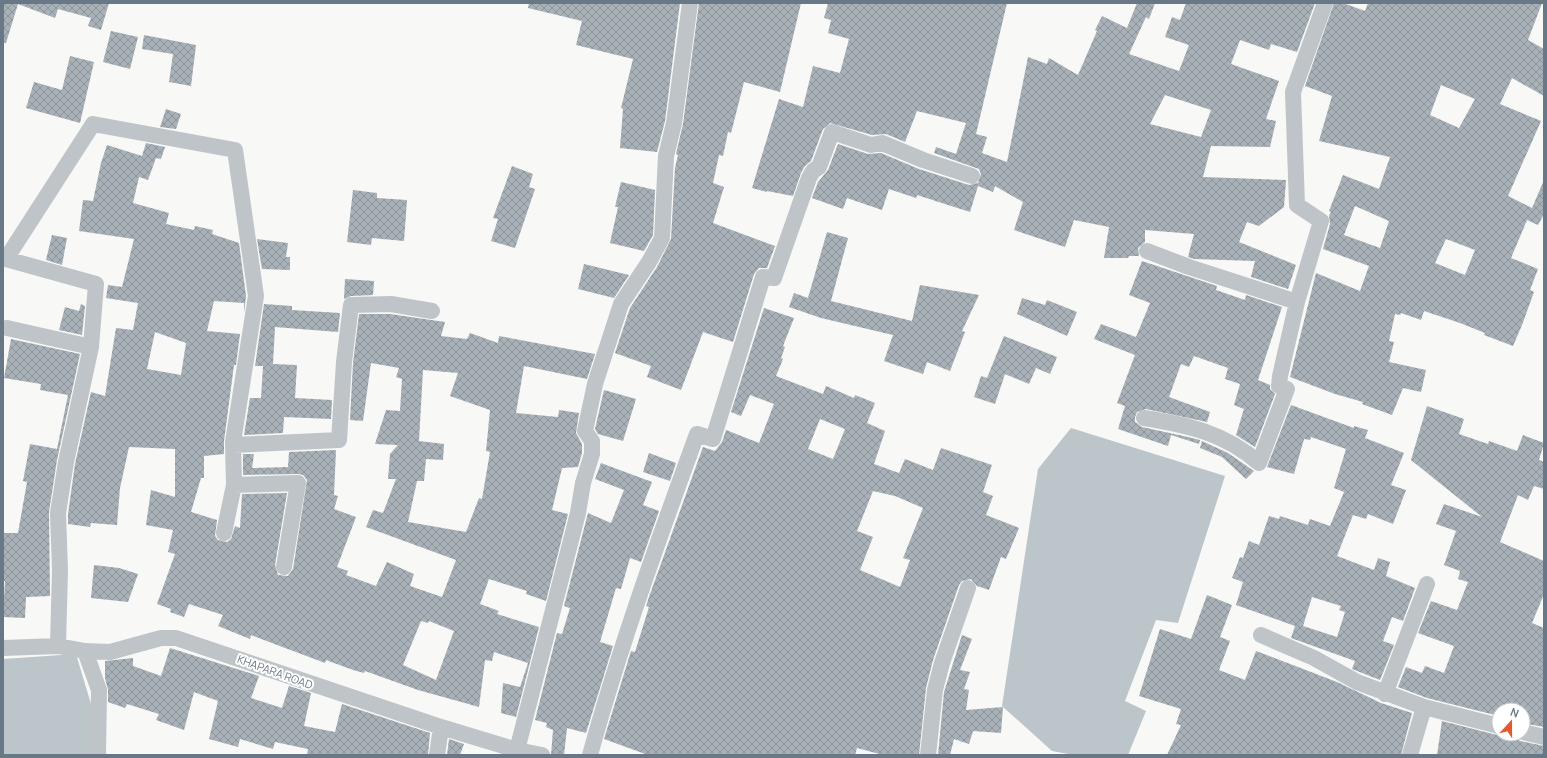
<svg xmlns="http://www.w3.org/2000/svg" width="1547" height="758" font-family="Manrope,sans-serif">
  <defs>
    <pattern id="building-cross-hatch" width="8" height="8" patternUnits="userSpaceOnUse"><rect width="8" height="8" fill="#a8b1b7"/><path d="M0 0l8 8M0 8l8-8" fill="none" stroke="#8d959a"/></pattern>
  </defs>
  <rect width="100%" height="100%" fill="#f8f8f6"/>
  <path fill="#bbc5ca" d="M1071,428L1225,476L1178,623L1156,620L1125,701L1146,711L1128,755H1074L1052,751L1002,706L1038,469Z
    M76,654L94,714L93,755H3V659Z"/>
  <path fill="url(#building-cross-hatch)" fill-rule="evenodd" d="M3,3H109L101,30L88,26L91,18L58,9L55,18L18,4L6,43H3Z
    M529,3H680L665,121L657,152L620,148L623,109L621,108L633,59L576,45L582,21L528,8Z
    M699,3H801L780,92L744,82L731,133L728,132L723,156L719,155L713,183L724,187L713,223L775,246L767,268H759L754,274L733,342L703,332L681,390L647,377L651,366L615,353L630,308L657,267L671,239L675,168L678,155L676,154L683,124Z
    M828,3H1007L976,134L987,137L982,153L1007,162L1028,57L1047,64L1049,58L1078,75L1097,31L1095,30L1102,16L1127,28L1137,3H1155L1149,19L1146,17L1129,54L1179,71L1189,45L1165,37L1172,17L1180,20L1186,3H1315L1297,52L1271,44L1269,50L1240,40L1231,64L1279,81L1266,119L1276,121L1270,147L1211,146L1203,177L1286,180L1284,207L1259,226L1247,222L1239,242L1296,265L1288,289L1251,277L1255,261L1194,259L1188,257L1194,234L1145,230V242L1138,248L1139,256H1129L1128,258H1104L1109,227L1074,220L1065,247L1014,230L1023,202L995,186L993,192L978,186L970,212L917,195L916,198L889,189L882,210L847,198L843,209L812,198L818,182L828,170L838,144L868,154L881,153L919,169L969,185L978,183L981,174L979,169L934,153L936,147L956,154L966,123L917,111L905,142L886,134L872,135L830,123L823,129L811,161L805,166L801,173L793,196L767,191V192L752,188L779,99L803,107L813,66L840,73L849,39L828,33L831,20L824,18ZM1165,95L1211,110L1201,137L1150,124Z
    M1334,3H1343L1365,11L1368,3H1542L1528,40L1544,49V96L1512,78L1500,104L1541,121L1508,196L1532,208L1544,180V214L1538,225L1527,220L1511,258L1538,269L1530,290L1534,292L1522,325L1513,346L1484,335L1485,333L1460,323L1424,311L1421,320L1401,313L1400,315L1395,314L1389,341L1394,342L1389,362L1426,370L1421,392L1403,388L1392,415L1362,404L1363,402L1335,394L1290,377L1316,273L1360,291L1369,266L1323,249L1330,224L1329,216L1331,212L1329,211L1343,175L1379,189L1390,157L1319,141L1332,96L1305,86ZM1441,85L1475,99L1459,128L1430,115ZM1355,206L1389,221L1380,248L1344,235ZM1446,239L1475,250L1465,275L1435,263Z
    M111,31L138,37L130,69L103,62Z
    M144,35L196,45L191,86L169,82L173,54L142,49Z
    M70,56L94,62L80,123L26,108L34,82L62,90Z
    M166,109L181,114L176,129L160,127Z
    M146,143L165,147L161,159L156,158L148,180L139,177L133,203L169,213L166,224L194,230L195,226L213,230L212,234L239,243L246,296L244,313V303L214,301L207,331L240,334L236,365H234L224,441V454L204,456V478H201L191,512L217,520L215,536L218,540L227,542L231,539L235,526L240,528L242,494L287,493L275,565L278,575L288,576L293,569L307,480L303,475L298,474L243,475V454H254L252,468L288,467L289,452L336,450L334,495L338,496L334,509L356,517L337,567L348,571L346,575L376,586L387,562L414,574L410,586L442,597L456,560L366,527L373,510L383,513L396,479H388L390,454L398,445L375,444L386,410L400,411L402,379L396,377L399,368L371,363L363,421L350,420L353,363L359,314H390L445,322L441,336L467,339L470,333L498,343L499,336L595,354L587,379L524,366L516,413L558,417L559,410L579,413L576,433L582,444V453L578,467L562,468L552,510L568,514L546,601L526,594L527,591L489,579L480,604L499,611L497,614L539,627L516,717L501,713L503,683L520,687L528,663L494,652L492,661L485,660L479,707L418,690L365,671L364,673L353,670L326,660L325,663L251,635L250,639L218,626L223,615L189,604L184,617L170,612L171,609L157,604L175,554L168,552L173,530L146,525L151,490L175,497V449L129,447L120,488L117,525L91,523L90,527L68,524V514L75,464L91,392L105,396L116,328L133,330L138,303L106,298L108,285L122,287L134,239L79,231L83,200L93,201L101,163L107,145L142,156ZM155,332L186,343L181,375L147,369ZM423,370L458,373L450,396L490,410L486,451L490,452L482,499L479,498L466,532L408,522L417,481H424L426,459L443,460L444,444L419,441ZM421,621L428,623L429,621L454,631L436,680L403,665Z
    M512,166L533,174L529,187L535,189L515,248L491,241L498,219L493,218Z
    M621,182L655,190L653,235L644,251L610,243L618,207H615Z
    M353,190L377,193V198L407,200L404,241L372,238L371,245L347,242Z
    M827,232L848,238L831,301L912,321L920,285L979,295L962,331L965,332L950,371L927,362L923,374L884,361L893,335L821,318L789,307L794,293L808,298Z
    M52,235L67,238L62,265L46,260Z
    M257,239L288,243L286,257H290V270L262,269Z
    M1142,261L1217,286L1216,290L1245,300L1246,295L1282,307L1258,380L1270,385V389L1275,394L1255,447L1236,435L1244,409L1234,405L1240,384L1225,379L1228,368L1194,356L1189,367L1181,364L1169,397L1210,412L1207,422L1146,409L1137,412L1135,417V422L1142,427L1188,437L1200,440L1199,444L1171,435L1168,446L1118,429L1125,406L1117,403L1135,355L1094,339L1101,324L1136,337L1150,303L1129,295Z
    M584,264L629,275L614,298L578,289Z
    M345,279L374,281L373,295L351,296L344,299Z
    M1022,298L1045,305L1047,300L1077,312L1067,336L1017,314Z
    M81,304L85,306L82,335L59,330L65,307L79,311Z
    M264,304L292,306V310L340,313L338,332L275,327L273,364L297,365L295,398L332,400L331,419L284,417L283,433L244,435L250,398H261L263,366H255Z
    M764,308L794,318L783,346L785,347L781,358L783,359L776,376L823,394L826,386L854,398L855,395L875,403L867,423L885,431L874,464L899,473L905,459L933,470L941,448L992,465L983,492L993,496L986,515L1019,528L1006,559L1001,557L989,590L977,586L971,579L962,581L959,585L933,660L926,688L919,755H883L857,748L855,755H648L604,739L631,651L635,652L649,607L646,606L649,597L703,447L715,451L722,442L726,430L759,443L774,404L750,395L741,416L731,412ZM820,419L845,429L833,459L808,449ZM873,491L895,496L923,508L903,558L910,560L900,587L860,570L873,537L857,531Z
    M1004,336L1057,357L1050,374L1036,368L1029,384L1005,374L995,404L974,397L981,376L987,378Z
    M11,339L80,354L57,460L49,512L50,596L26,597L25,618L3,617L5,581H3V533H18L27,482L23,481L30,444L57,449L68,395L40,390L41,384L4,378Z
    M604,390L636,399L623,441L598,434L595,429Z
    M1291,405L1354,428V426L1368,430L1365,438L1404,453L1391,485L1406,490L1393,524L1368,514L1366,519L1353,515L1337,556L1374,570L1378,558L1390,562L1386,576L1415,588L1403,621L1392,617L1383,641L1394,645L1380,680L1352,669L1355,661L1291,638L1295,626L1236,605L1243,582L1232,578L1240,557L1243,558L1249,541L1259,545L1269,516L1279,519L1280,516L1308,525L1310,519L1330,526L1344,492L1334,488L1346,449L1311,437L1310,440L1304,439L1294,474L1267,467ZM1312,597L1341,606L1339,610L1345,612L1337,637L1303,626Z
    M1427,406L1464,419L1459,434L1488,444L1489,441L1517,451L1523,435L1544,443L1539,460L1544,462V489L1534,486L1528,500L1518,495L1500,542L1544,561V594L1532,623L1544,628V727L1523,723V710H1499V716L1427,698L1398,687L1406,667L1422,673L1425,666L1444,673L1454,646L1418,633L1431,601L1457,610L1468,582L1458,579L1460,571L1444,565L1456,531L1436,524L1444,504L1482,517L1411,460Z
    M1202,441L1228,453L1254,471L1246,479L1222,457L1200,448Z
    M649,453L676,463L670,481L643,472Z
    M601,463L652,482L643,505L659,511L641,562L630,558L621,589L616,588L600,642L613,646L586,733L567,728L564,755H551L553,730L546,727L547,723L535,720L557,633L562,634L570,608L564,606L588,513L611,523L624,490L595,479Z
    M94,565L119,568L138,574L128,602L91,598Z
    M1207,595L1232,605L1220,637L1230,641L1219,670L1245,680L1256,651L1337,682L1381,703L1412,713L1401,755H1167L1181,725L1176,724L1181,709L1139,696L1160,629L1191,639Z
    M962,635L972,639L960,670L970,672L964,689L969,690L966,710L1003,707L1001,733L973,731L969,744L954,739L950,755H938L944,692Z
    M170,648L259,676L251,698L282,708L289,686L311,693L304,726L335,732L342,704L430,733L428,755H307L308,749L275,742L273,749L240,739L238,747L209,739L218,701L194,692L184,730L156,720L159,714L127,704L125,708L108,702V690L105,678V661L133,658V666L161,676Z
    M1442,721L1497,735L1514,734L1520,741L1544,746V755H1437Z
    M449,739L464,744L460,755H447Z"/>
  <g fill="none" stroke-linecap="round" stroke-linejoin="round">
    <path stroke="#bfc4c8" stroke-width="16" d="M1147,251L1189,267L1297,302
      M7,328L91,347
      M1144,418C1188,425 1225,433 1259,463L1287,389L1279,386L1280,376L1297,302L1321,221L1297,205L1293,92L1325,3
      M234,445L339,440L344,362L351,305L391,304L432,311
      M234,485L298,483L284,567
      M1261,635L1314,658L1357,682L1424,707L1410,755
      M58,646L60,570L58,513L66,462L91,347L96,284L6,259L93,124L235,150L256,296L233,442L234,485L224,533
      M3,648L58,646L85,651L110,652L161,638H176L441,727L517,750L542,755
      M85,651L99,690L98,755
      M1385,694L1427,584
      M1424,707L1499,726
      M1523,732L1544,737
      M517,750L578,513L583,483L592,454V441L585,431L595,384L621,304L649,262L662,238L666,156L674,123L690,3
      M437,755L441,727
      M590,755C620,646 658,541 697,434L713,439L763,277L774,278L809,178L813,171L819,167L832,132L871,145L882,143L923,160L972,176
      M928,755L935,690L942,663L968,588"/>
  </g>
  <g text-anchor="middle" stroke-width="4" stroke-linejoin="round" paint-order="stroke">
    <g font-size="11" fill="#687886" stroke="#fff">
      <text transform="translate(275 672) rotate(20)" y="4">KHAPARA ROAD</text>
    </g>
  </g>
  <rect width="1547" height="758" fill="none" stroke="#687886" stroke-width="8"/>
  <g transform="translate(1511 722) rotate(21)"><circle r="19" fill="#ffffff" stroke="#c3c9cf"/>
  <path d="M0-3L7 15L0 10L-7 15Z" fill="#e05c2e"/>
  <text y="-6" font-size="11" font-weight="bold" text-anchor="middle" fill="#687886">N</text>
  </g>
</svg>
